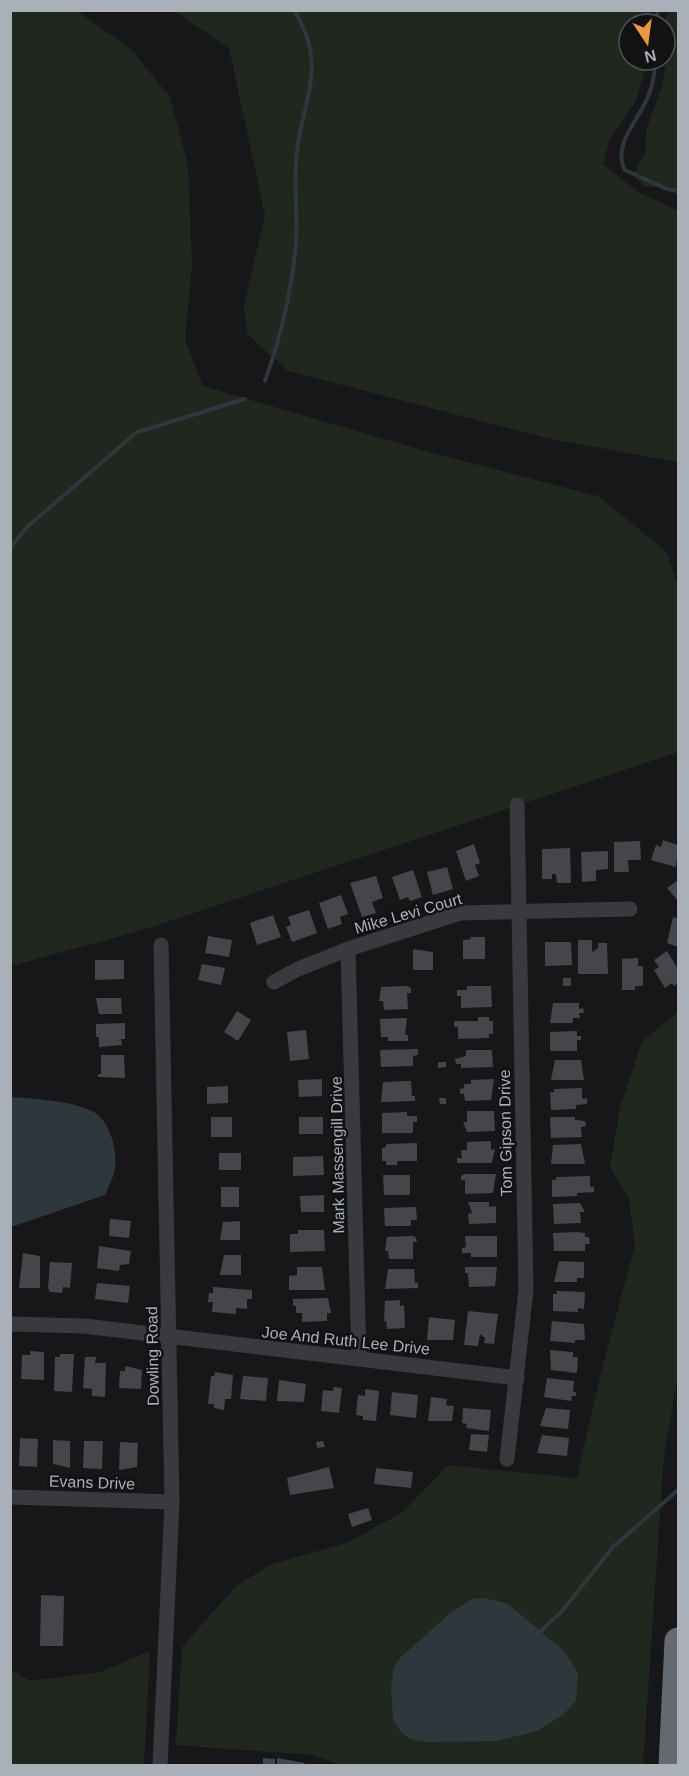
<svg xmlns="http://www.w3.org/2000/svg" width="689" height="1776" font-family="Helvetica,sans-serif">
  <rect width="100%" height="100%" fill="#171719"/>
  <path fill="#1f271f" d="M11,11H77L131,49L170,97L188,165L192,265L185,340L203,386L436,454L598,496L667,552L678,587V752L146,929L11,966Z
    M174,11H650V24H629V60H648L636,101L610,139L603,164L638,192L678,211V462L551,439L288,371L247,334L244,305L265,215L229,48Z
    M668,11H678V195L671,188L644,186L636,178C635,166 640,163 645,153C647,148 645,140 646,135C649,115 660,97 664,77C668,55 661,32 668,11Z
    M678,1012V1375L664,1455L643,1765L343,1766L313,1755L176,1745L182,1647L236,1586L272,1564L346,1543L403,1512L448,1465L577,1478L600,1376L635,1245L629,1199L610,1167L620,1108L642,1041Z
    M150,1651L144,1765H11V1669L30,1681L100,1672Z"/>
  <path fill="#2e383c" d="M11,1097C37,1099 68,1100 92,1111C111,1120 119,1155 114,1173C112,1180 108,1188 105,1195L11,1227Z
    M485,1598L508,1604L564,1651L578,1673L576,1701L563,1715L537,1731L497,1741L426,1742L410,1739L401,1732L393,1720L391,1686L394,1667L401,1657L449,1614L472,1599Z"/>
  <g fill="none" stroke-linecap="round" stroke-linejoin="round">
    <path stroke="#2e383c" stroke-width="4" d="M656,24L658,10
      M655,60C655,76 652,91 644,105C634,125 613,147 625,170L667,189L678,191
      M265,381C281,336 292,290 296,243C298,213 293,181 297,151C304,95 328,66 294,10
      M10,548L27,527L137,432L245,399
      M540,1632L563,1610L613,1547L678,1490"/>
  </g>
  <path fill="#444649" d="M663,840L678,845L676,867L651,860L656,845L661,847Z
    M640,841L641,860H628L629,872H614V842Z
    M474,844L480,863L475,865L479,876L466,881L456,851Z
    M570,848L571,883H557L556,874H552V879H542V849Z
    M608,851V869L596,870V881L582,882L581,852Z
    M447,867L453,889L433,895L427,872Z
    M413,870L422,897L410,901L408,897L400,900L392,877Z
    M376,876L383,898L372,902L376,913L362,917L350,883Z
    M678,880V901L667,888Z
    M341,895L348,914L340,917L342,924L328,929L319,903Z
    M309,910L317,933L292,942L286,927L291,925L288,917Z
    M273,915L281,937L257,945L250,923Z
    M673,917L678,919V947L667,943Z
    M208,936L232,940L229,957L205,953Z
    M470,937H485V959H463V940L471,939Z
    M578,940H592V952L598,948V943H607L608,974H578Z
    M545,942H571L572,965L545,966Z
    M413,949L433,952V970H413Z
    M667,951L678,969V983L674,986L672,983L665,988L654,970L659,967L654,960Z
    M638,958V966H643V986H635V990H622V959Z
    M95,960H124V979L95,980Z
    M202,964L225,968L221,985L198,980Z
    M563,978H571V986H563Z
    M407,986L411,988V993H407L408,1009L384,1010L383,1001H379L381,987Z
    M467,986H491L492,1007L461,1008V996H457V990H467Z
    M96,998H121L122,1014H99Z
    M553,1003H579V1009L583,1008L584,1013H579L580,1018H573V1023H550Z
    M237,1011L251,1020L238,1041L224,1032Z
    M478,1017H489V1021H493V1034H489V1038L458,1039V1027H454V1021H478Z
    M407,1018L405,1035H408V1041H388V1037H381L380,1019Z
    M125,1023V1039H121L122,1045L99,1047V1037H96V1024Z
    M306,1030L309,1059L290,1061L287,1032Z
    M577,1031V1036H581V1040H577V1051H550V1032Z
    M418,1049V1055L413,1056V1066L381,1067L380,1050Z
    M466,1050H492L493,1067L461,1068V1064H456L455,1059L466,1056Z
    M101,1055H124L125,1078L98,1077V1074H101Z
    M555,1060H581L584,1080H551Z
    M438,1062H446V1067L438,1068Z
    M322,1079V1096L299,1097L298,1080Z
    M494,1079L491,1100L465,1101L464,1094H460V1089L464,1088V1084H471V1080Z
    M411,1081L412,1096H415V1101L381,1102L383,1082Z
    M228,1086V1103L207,1104V1087Z
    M582,1088V1099L587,1098V1104L576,1105V1109L551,1110L550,1092H554V1089Z
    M439,1098H446V1104H440Z
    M467,1111H494L495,1131L467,1132L463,1122H467Z
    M407,1112V1116H417V1122H413V1133H382V1113Z
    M211,1117H232V1137H211Z
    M299,1117H323V1134H299Z
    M550,1117H575V1120L585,1121L586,1126L581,1127L582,1137L551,1138Z
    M491,1141V1150L495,1149L492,1163H457V1158H462L461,1150H467V1142Z
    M417,1143V1161H397V1165H386V1161H382V1148L386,1147V1144Z
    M581,1144L585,1164H551L553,1145Z
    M219,1153H241V1170H219Z
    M323,1156L324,1175L293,1176V1157Z
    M465,1174H496L493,1193L465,1194V1180H461V1176Z
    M383,1175H410V1195H384Z
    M590,1176V1187H594V1192L577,1193V1196L552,1197V1180H556V1177Z
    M221,1187H239V1207H221Z
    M324,1195V1212H301L300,1196Z
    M468,1202H489V1207L496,1206V1223L469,1224L468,1214L472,1213Z
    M580,1203L585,1212H580L581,1223L554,1224L553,1204Z
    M416,1207L417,1220H411V1226H385L384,1208Z
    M110,1219L131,1221L129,1238L109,1236Z
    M240,1221V1240H220L223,1222Z
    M298,1230H324L325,1251L290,1252V1234H298Z
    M577,1232L585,1233V1237H589L590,1244H585V1251H554L553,1233Z
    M413,1236L416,1238L417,1242H413V1259H389L388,1251H385L387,1237Z
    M465,1236H497V1257H471V1253H462V1248L466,1247Z
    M99,1246L131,1251L129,1264L120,1265L119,1271L97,1268Z
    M23,1253L40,1256V1288H19Z
    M224,1255H241V1275H220Z
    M559,1261L584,1262V1278H577V1282H554Z
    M50,1262L72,1263L70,1288L63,1287L62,1293L50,1292L48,1288Z
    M297,1267H322L325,1290H289V1276L297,1275Z
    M465,1267H497L495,1286L469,1287L468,1273H465Z
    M388,1269H414L415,1283H418V1288L385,1289Z
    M97,1283L130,1286L128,1303L95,1299Z
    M213,1287L252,1290V1299H247V1309L236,1308V1314L212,1312L213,1302H208L209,1293H213Z
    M557,1291L585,1292L584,1309L578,1308V1312L553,1311V1294H557Z
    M328,1298L331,1313H327V1321L302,1322V1313H296V1306H293V1299Z
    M400,1300V1306L404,1305L405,1328L387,1329L386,1321H384L385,1301Z
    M468,1311L498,1314L494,1344L484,1343L485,1338L480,1334L478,1346L464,1345Z
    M429,1317L455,1320L453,1340H427Z
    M552,1321L584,1324L585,1340H575V1343L550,1341Z
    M550,1350L573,1352V1357H578L577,1373L551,1370Z
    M30,1351L44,1352V1380L21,1379L22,1355H30Z
    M60,1354H74L72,1392L54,1391L55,1357H60Z
    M85,1357H96L95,1363H106L105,1397L92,1396V1389L83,1388Z
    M125,1366L142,1370L141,1389L119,1388L120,1371H125Z
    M215,1372L233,1375L231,1399H225L224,1410L214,1408V1404H208L211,1376H214Z
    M243,1376L268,1378L266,1401L240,1399Z
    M547,1378L574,1381L573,1392H576V1396H572L571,1401L544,1397Z
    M279,1380L306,1384L304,1402L277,1401Z
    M334,1387L342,1388L339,1413L321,1411L323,1390L333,1391Z
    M365,1389L379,1391L376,1421L363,1420V1416L356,1415L358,1395L365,1396Z
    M392,1392L418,1395L416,1418L390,1415Z
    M431,1397L447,1399L446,1405L454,1406L452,1421H428Z
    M463,1408L491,1410L489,1431L466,1428L467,1424L462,1423Z
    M546,1408L570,1410L568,1429L540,1426Z
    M471,1434L489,1435L487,1452L469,1450Z
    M542,1435L569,1438L567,1456L537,1453Z
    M20,1438L38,1439L37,1467L19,1466Z
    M53,1440L70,1441V1468L53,1464Z
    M84,1441H103L102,1469L83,1468Z
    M323,1441L325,1447L317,1448L316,1442Z
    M120,1442L138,1443L137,1467L119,1470Z
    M329,1467L334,1488L290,1495L287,1478Z
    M376,1468L413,1472L411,1488L374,1484Z
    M368,1508L372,1520L352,1527L348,1514Z
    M41,1595L64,1596L63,1646H40Z
    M263,1758L275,1759V1766H263Z
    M277,1758L305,1763L304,1766H277Z"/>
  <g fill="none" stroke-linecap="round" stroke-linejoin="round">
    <path stroke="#383a3e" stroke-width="15" d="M348,949L359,1359
      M274,982L298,969L348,949L460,913L630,909
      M10,1324L84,1326L517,1378
      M507,1459L526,1290L517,805
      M10,1497L172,1502
      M160,1766L172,1502L161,945"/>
    <path stroke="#64696f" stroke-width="27" d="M672,1766L678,1641"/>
  </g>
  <g text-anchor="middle" stroke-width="5" stroke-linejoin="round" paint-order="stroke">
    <g font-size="16" fill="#aab0b8" stroke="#121214">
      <text transform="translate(408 913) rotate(-16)" y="6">Mike Levi Court</text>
      <text transform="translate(505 1133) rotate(-91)" y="6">Tom Gipson Drive</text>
      <text transform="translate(337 1155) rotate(-91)" y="6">Mark Massengill Drive</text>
      <text transform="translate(346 1340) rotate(6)" y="6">Joe And Ruth Lee Drive</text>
      <text transform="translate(152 1356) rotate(-91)" y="6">Dowling Road</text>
      <text transform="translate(92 1482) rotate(2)" y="6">Evans Drive</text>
    </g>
  </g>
  <rect width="689" height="1776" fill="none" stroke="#aab0b8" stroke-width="24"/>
  <g transform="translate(647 42) rotate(167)"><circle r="28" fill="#121214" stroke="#4f5156" stroke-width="1.5"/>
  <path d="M0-4.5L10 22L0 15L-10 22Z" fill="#e9973f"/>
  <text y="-9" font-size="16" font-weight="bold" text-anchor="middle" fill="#aab0b8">N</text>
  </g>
</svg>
